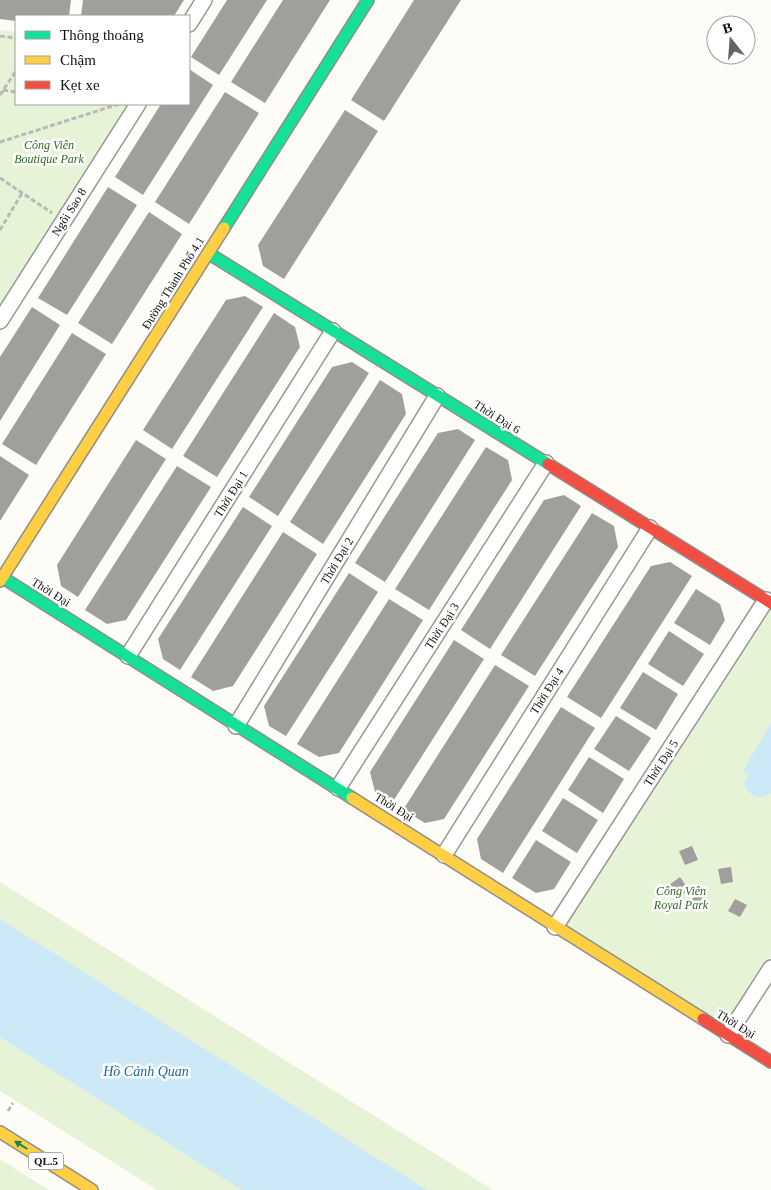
<svg xmlns="http://www.w3.org/2000/svg" width="771" height="1190" font-family="Georgia,serif">
  <rect width="100%" height="100%" fill="#fdfcf7"/>
  <path fill="#e7f3d7" d="M0,30L16,32V104H138L0,321Z
    M771,603V968L728,1035L555,927Z
    M0,882L493,1190H157L0,1091Z
    M0,1159L49,1190H0Z"/>
  <path fill="#cde8f7" d="M771,723V793C759,802 749,796 744,783L749,775L743,771Z
    M0,919L427,1190H242L0,1037Z"/>
  <path fill="#a19f9c" d="M0,0H71L69,16H16V21L0,19Z
    M83,0H184L174,16H81Z
    M227,0H267L219,75L191,57Z
    M283,0H330L265,103L231,82Z
    M414,0H461L384,121L351,100Z
    M189,69L213,85L143,195L115,177L161,104H189Z
    M225,92L259,113L189,224L155,202Z
    M345,110L378,131L284,279L263,266L258,245Z
    M108,187L137,205L67,315L38,298Z
    M149,212L182,234L112,344L78,323Z
    M245,296L263,307L172,449L143,430L226,300Z
    M32,307L60,325L0,421V357Z
    M274,313L295,327L300,347L217,477L183,456Z
    M72,333L106,354L36,465L2,444Z
    M352,362L369,373L278,516L249,497L332,367Z
    M380,380L402,394L406,414L323,544L290,522Z
    M458,429L475,440L385,582L355,563L438,433Z
    M136,440L166,459L78,597L61,586L57,565Z
    M486,447L508,460L512,480L429,610L395,589Z
    M0,456L29,475L0,521Z
    M177,466L211,487L126,620L107,624L85,610Z
    M564,495L581,506L490,649L461,630L544,500Z
    M243,507L272,526L180,670L163,659L158,639Z
    M592,513L614,526L618,547L535,676L501,655Z
    M283,532L317,554L233,686L213,691L191,677Z
    M670,562L692,576L601,718L567,697L651,566Z
    M349,573L378,592L286,736L269,726L264,706Z
    M696,589L720,604L725,620L710,645L674,623Z
    M389,599L423,620L339,753L319,757L297,744Z
    M669,631L704,654L683,686L648,664Z
    M454,640L484,659L392,803L375,792L370,772Z
    M495,665L529,686L444,819L425,823L403,810Z
    M643,672L678,694L656,730L620,708Z
    M561,707L595,728L503,873L481,859L477,839Z
    M616,716L651,738L629,771L594,749Z
    M589,757L624,779L603,813L568,790Z
    M563,798L598,820L577,853L542,831Z
    M536,840L571,862L554,889L536,893L512,878Z
    M692,846L698,860L685,865L679,851Z
    M731,867L733,882L721,884L718,869Z
    M680,877L689,890L678,898L669,885Z
    M693,893L707,894L706,908L692,907Z
    M735,899L747,905L740,917L728,911Z"/>
  <g fill="none" stroke-linecap="round" stroke-linejoin="round">
    <g stroke="#979795" stroke-width="18">
      <path id="street" d="M189,24L204,0
        M0,321L138,104
        M128,656L333,331
        M236,726L437,396
        M338,788L546,463
        M444,855L650,528
        M555,927L766,600
        M728,1035L771,968"/>
    </g>
    <g stroke="#8e8d8b" stroke-width="14">
      <path id="fast" d="M224,228L368,0
        M208,253L548,464
        M0,576L352,798"/>
    </g>
    <g stroke="#8e8d8b" stroke-width="14">
      <path id="slow" d="M0,581L224,228
        M352,798L703,1019
        M0,1132L92,1190"/>
    </g>
    <g stroke="#8e8d8b" stroke-width="14">
      <path id="jam" d="M548,464L771,603
        M703,1019L771,1062"/>
    </g>
    <path stroke="#b9b9b8" stroke-width="3" stroke-dasharray="5 2.5" stroke-linecap="butt" d="M0,36L16,38
      M3,90L16,92
      M0,95L16,71
      M0,142L119,104
      M0,178L52,213
      M0,230L22,193
      M8,1111L13,1103"/>
    <use href="#street" stroke="#fffffe" stroke-width="15"/>
    <use href="#fast" stroke="#16e098" stroke-width="11"/>
    <use href="#slow" stroke="#ffcf43" stroke-width="11"/>
    <use href="#jam" stroke="#f24e42" stroke-width="11"/>
  </g>
  <defs><path id="oneway-solid" d="M-6-.8H1V-3.2L6.5 0L1 3.2V.8H-6Z" transform="scale(1.25)"/></defs>
  <use fill="#14835b" href="#oneway-solid" transform="translate(21 1145) rotate(-148)"/>
  <g text-anchor="middle" stroke-width="5" stroke-linejoin="round" paint-order="stroke">
    <rect fill="#fff" stroke="#585858" stroke-width="1" x="28.5" y="1152.5" width="35" height="17" rx="4"/>
    <g font-size="11" font-weight="bold" fill="#111">
      <text x="46" y="1165">QL.5</text>
    </g>
    <g font-size="12" font-style="italic" fill="#2f6b1f" stroke="#fff">
      <text x="49" y="149">Công Viên<tspan x="49" dy="14">Boutique Park</tspan></text>
      <text x="681" y="895">Công Viên<tspan x="681" dy="14">Royal Park</tspan></text>
    </g>
    <g font-size="12" fill="#111" stroke="#fff">
      <text transform="translate(69 212) rotate(-58)" y="4">Ngôi Sao 8</text>
      <text transform="translate(173 283) rotate(-58)" y="4">Đường Thành Phố 4.1</text>
      <text transform="translate(497 417) rotate(32)" y="4">Thời Đại 6</text>
      <text transform="translate(231 494) rotate(-58)" y="4">Thời Đại 1</text>
      <text transform="translate(337 561) rotate(-59)" y="4">Thời Đại 2</text>
      <text transform="translate(51 592) rotate(32)" y="4">Thời Đại</text>
      <text transform="translate(442 626) rotate(-57)" y="4">Thời Đại 3</text>
      <text transform="translate(547 691) rotate(-58)" y="4">Thời Đại 4</text>
      <text transform="translate(661 763) rotate(-57)" y="4">Thời Đại 5</text>
      <text transform="translate(394 807) rotate(32)" y="4">Thời Đại</text>
      <text transform="translate(736 1024) rotate(32)" y="4">Thời Đại</text>
    </g>
    <g font-size="14" font-style="italic" fill="#1768a6" stroke="#fff">
      <text x="146" y="1076">Hồ Cảnh Quan</text>
    </g>
  </g>
  <rect x="15" y="15" width="175" height="90" fill="#ffffff" stroke="#a0a0a0"/>
  <rect x="25" y="31" width="25" height="8" fill="#16e098" stroke="#a0a0a0"/>
  <text x="60" y="40" font-size="15" fill="#111111">Thông thoáng</text>
  <rect x="25" y="56" width="25" height="8" fill="#ffcf43" stroke="#a0a0a0"/>
  <text x="60" y="65" font-size="15" fill="#111111">Chậm</text>
  <rect x="25" y="81" width="25" height="8" fill="#f24e42" stroke="#a0a0a0"/>
  <text x="60" y="90" font-size="15" fill="#111111">Kẹt xe</text>
  <g transform="translate(731 40) rotate(343)"><circle r="24" fill="#ffffff" stroke="#a0a0a0"/>
  <path d="M0-4L9 19L0 12L-9 19Z" fill="#646362"/>
  <text y="-8" font-size="14" font-weight="bold" text-anchor="middle" fill="#111111">B</text>
  </g>
</svg>
